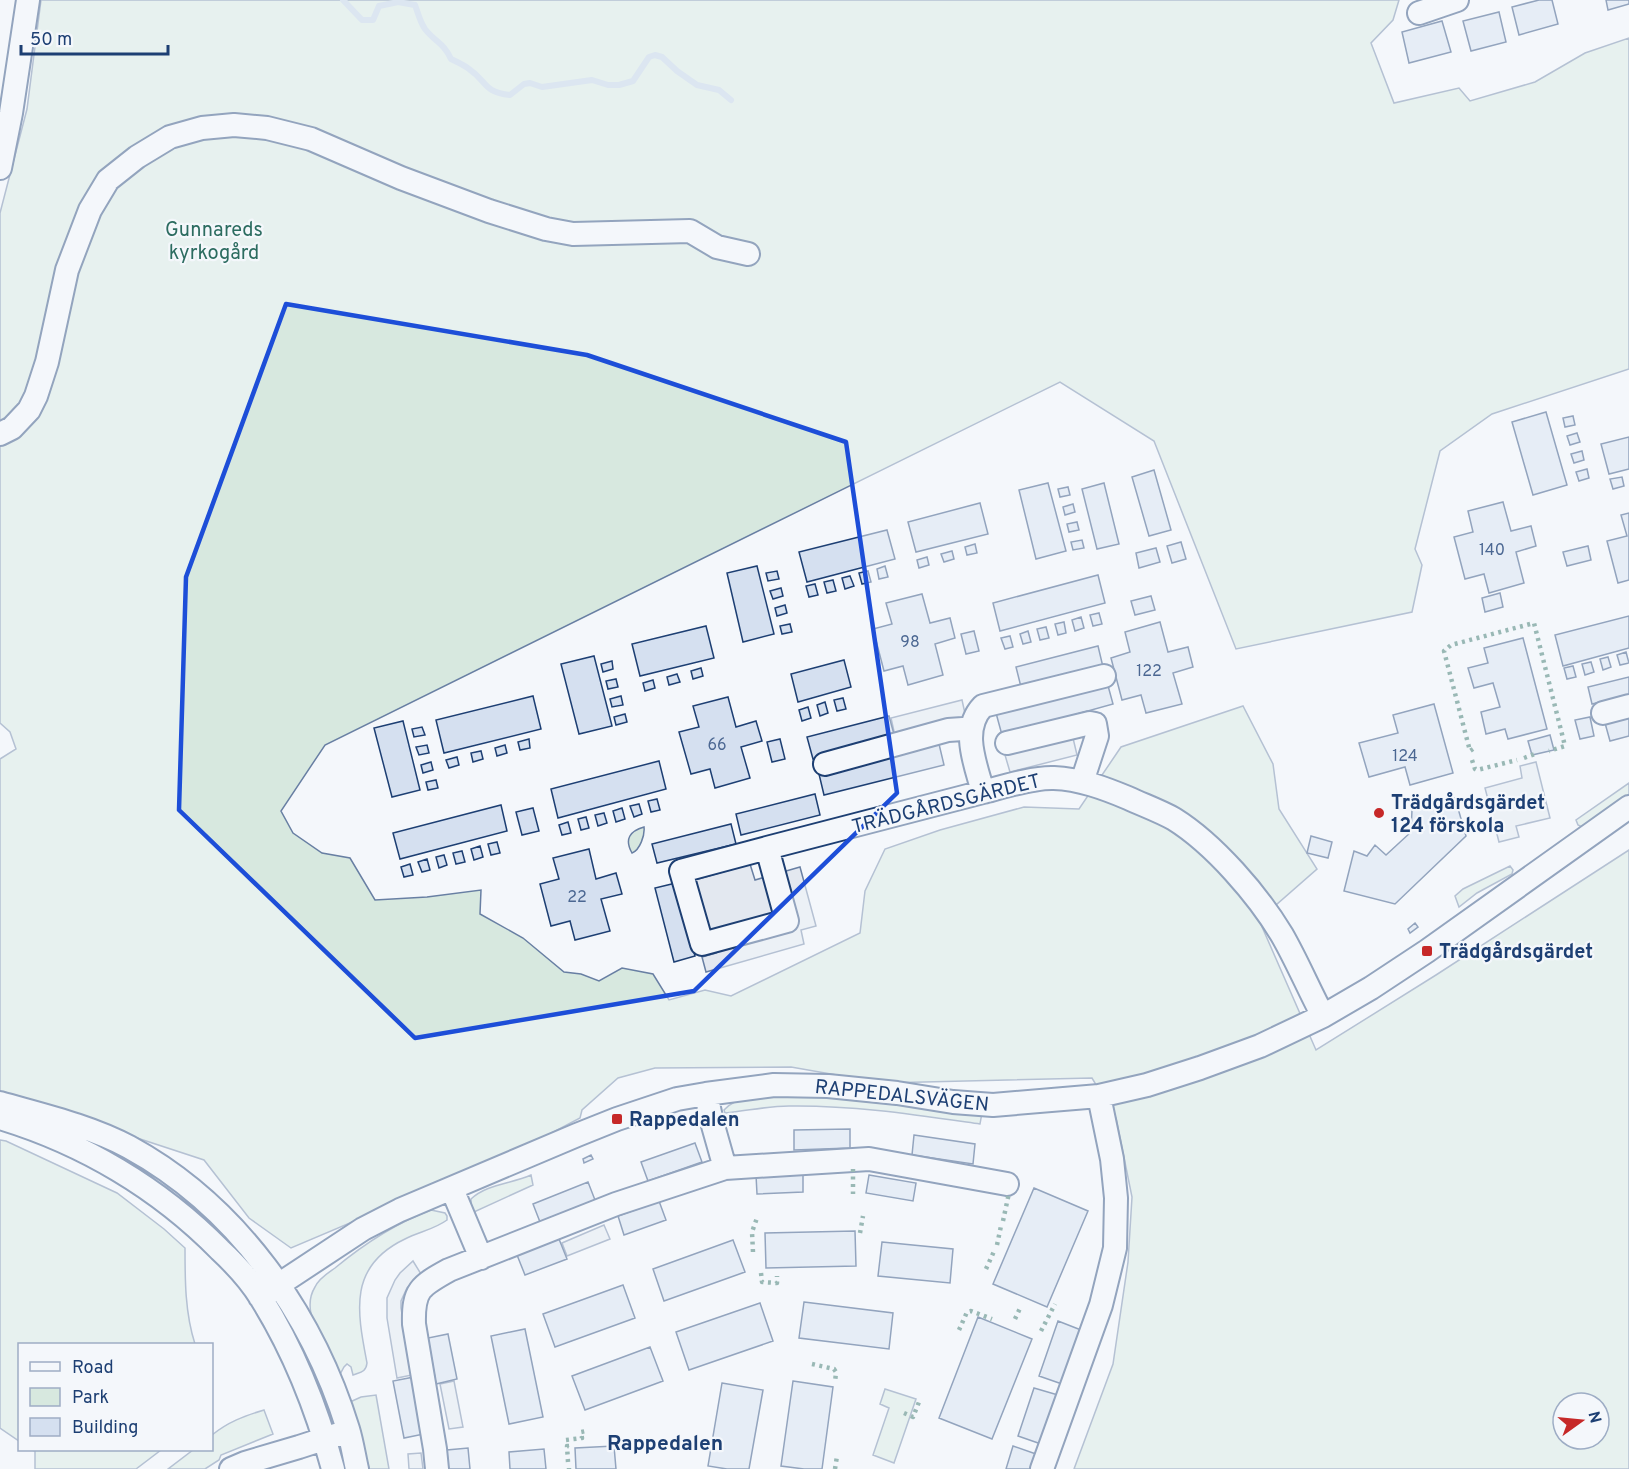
<svg xmlns="http://www.w3.org/2000/svg" width="1629" height="1469" font-family="Overpass,sans-serif">
  <rect width="100%" height="100%" fill="#f4f7fb"/>
  <path fill="#d7e8df" stroke="#687fa3" stroke-width="1.5" fill-rule="evenodd" d="M41,0H1399L1393,20L1371,43L1394,103L1459,88L1470,101L1535,82L1585,53L1629,38V369L1492,414L1440,451L1415,549L1422,565L1412,612L1236,649L1154,441L1060,382L325,745L281,811L293,833L322,853L350,858L375,900L427,897L481,890L480,914L523,938L564,972L581,974L599,981L622,968L653,974L669,1000L705,990L731,996L860,933L865,891L885,849L940,830L1024,807L1079,809L1121,747L1243,706L1273,764L1279,809L1317,869L1259,920L1316,1050L1436,975L1629,850V1469H1074L1113,1364L1128,1262L1132,1197L1116,1118L1092,1078L882,1083L791,1067L655,1068L618,1078L582,1110L580,1118L508,1156L291,1248L249,1218L204,1160L70,1116L0,1096V759L16,749L10,732L0,723V213L27,109ZM1563,1403H1599V1439H1563Z
    M1629,783V794L1582,827L1578,825L1576,820Z
    M644,827C645,835 640,850 632,853C624,839 630,831 644,827Z
    M1510,866L1513,870L1512,874L1477,893L1459,907L1455,896L1463,889Z
    M791,1096H821L982,1113L980,1124C917,1115 853,1105 789,1106C767,1106 747,1111 725,1113L724,1110C737,1094 772,1096 791,1096Z
    M0,1140L6,1141L117,1193L164,1229L185,1248C185,1280 185,1313 195,1344H20L19,1441L0,1428Z
    M531,1175L533,1185L474,1212L471,1205V1199C487,1184 511,1184 531,1175Z
    M431,1210L445,1213L447,1216V1220C435,1229 419,1232 405,1239C348,1266 357,1311 367,1363C366,1372 361,1372 353,1375L351,1367L347,1364L344,1367L338,1378L311,1314C309,1304 310,1295 315,1287C319,1278 328,1273 335,1268C364,1244 396,1223 431,1210Z
    M885,1389L916,1399L894,1463L873,1455L889,1408L880,1404Z
    M376,1395L389,1469H369L359,1428L350,1402L361,1397Z
    M264,1410L273,1434L221,1455L219,1460L205,1469H168L193,1450H212V1435C228,1422 244,1416 264,1410Z
    M32,1450H161L136,1469H35V1451Z"/>
  <path fill="#e3e8f0" stroke="#687fa3" stroke-width="1.5" d="M962,700L966,718L895,736L891,718Z
    M1073,738L1077,755L1010,772L1005,755Z
    M1536,762L1550,818L1516,826L1519,837L1499,842L1485,788L1522,778L1520,766Z
    M750,864L755,880L800,867L816,926L801,930L804,944L706,972L702,957L716,953L695,880Z
    M604,1225L610,1239L567,1256L562,1243Z
    M413,1261L421,1274L407,1288L401,1301V1308L412,1375L397,1378L387,1318V1298L395,1280L400,1273Z
    M454,1381L463,1427L449,1429L440,1384Z
    M421,1453L423,1469H409L408,1454Z"/>
  <g fill="none" stroke-linecap="round" stroke-linejoin="round">
    <path stroke="#bed0e5" stroke-width="6" d="M343,0L362,20H373L379,6L398,2L415,5C418,13 420,22 425,29C435,42 444,43 451,59C457,62 464,65 469,69C488,82 483,92 510,95L524,84L530,83L542,87L592,80L608,85H619L633,81L649,57L655,55L662,57L677,71L697,85L719,90L731,100"/>
  </g>
  <path fill="#d5e0f0" stroke="#1d3f73" stroke-width="1.5" d="M1539,0H1552L1558,24L1519,35L1512,7Z
    M1606,0H1629V4L1608,10Z
    M1499,12L1506,42L1471,51L1463,21Z
    M1442,21L1451,52L1409,63L1402,32Z
    M1546,412L1567,485L1533,495L1512,422Z
    M1573,416L1575,425L1565,427L1563,418Z
    M1577,433L1580,442L1570,445L1567,436Z
    M1629,437V469L1609,474L1601,444Z
    M1582,451L1584,460L1574,463L1571,454Z
    M1587,469L1589,478L1579,481L1576,472Z
    M1154,470L1171,530L1149,536L1132,477Z
    M1622,477L1624,486L1613,489L1610,479Z
    M1048,483L1066,551L1036,559L1019,490Z
    M1104,483L1119,544L1097,549L1082,489Z
    M1068,487L1070,495L1060,497L1058,489Z
    M1503,502L1511,531L1531,526L1536,546L1516,552L1524,583L1489,593L1484,574L1465,579L1454,537L1473,532L1468,511Z
    M980,503L988,534L916,552L908,522Z
    M1073,504L1075,512L1065,515L1063,507Z
    M1629,513V580L1618,583L1607,541L1627,536L1621,515Z
    M1077,522L1079,530L1069,532L1067,524Z
    M887,530L895,559L807,582L799,552Z
    M1082,540L1084,548L1073,550L1071,542Z
    M1181,542L1186,559L1172,563L1167,546Z
    M975,544L977,553L967,555L965,547Z
    M1588,546L1591,560L1567,566L1563,552Z
    M1156,548L1160,562L1139,568L1136,553Z
    M952,551L954,559L944,562L941,554Z
    M927,557L929,565L919,568L917,560Z
    M757,566L774,634L743,642L727,573Z
    M885,566L888,577L879,579L877,569Z
    M777,571L779,579L768,581L766,573Z
    M868,571L871,582L862,584L859,573Z
    M1098,575L1105,603L1000,631L993,603Z
    M850,576L854,586L845,589L842,578Z
    M833,580L836,591L827,593L824,582Z
    M815,584L818,595L809,597L806,586Z
    M781,588L783,596L773,599L770,591Z
    M1500,593L1503,607L1485,612L1482,598Z
    M922,594L930,623L950,618L955,638L935,644L943,675L908,685L903,666L884,671L873,629L892,624L886,603Z
    M1151,596L1155,610L1135,615L1131,601Z
    M785,605L787,613L777,616L775,608Z
    M1099,613L1102,624L1093,626L1090,615Z
    M1629,616V648L1563,666L1555,635Z
    M1081,617L1084,628L1075,631L1072,620Z
    M1064,622L1066,633L1058,635L1055,624Z
    M1160,622L1168,652L1188,647L1193,667L1173,673L1182,704L1146,713L1141,695L1122,700L1111,658L1130,652L1125,632Z
    M790,624L792,632L782,634L780,626Z
    M706,626L714,658L640,676L632,644Z
    M1046,627L1049,638L1040,640L1037,629Z
    M974,631L979,651L966,654L961,634Z
    M1028,631L1031,642L1023,644L1020,634Z
    M1010,636L1013,647L1005,649L1001,638Z
    M1523,638L1547,729L1508,739L1505,729L1486,734L1481,712L1500,707L1493,683L1474,688L1468,668L1488,663L1484,648Z
    M1098,646L1103,667L1021,687L1016,667Z
    M1626,652L1629,663L1620,665L1617,655Z
    M594,656L612,726L579,734L561,664Z
    M1608,657L1611,667L1603,670L1600,659Z
    M844,660L851,687L798,702L791,674Z
    M612,661L613,669L603,672L601,664Z
    M1591,662L1594,672L1585,675L1582,664Z
    M1573,666L1576,677L1567,679L1564,668Z
    M701,668L703,676L693,679L691,671Z
    M677,674L680,682L669,685L667,677Z
    M1629,677V695L1592,704L1588,687Z
    M616,679L618,687L608,689L606,681Z
    M653,680L655,688L645,691L643,683Z
    M1107,682L1113,704L1002,735L996,713Z
    M533,696L541,729L444,753L436,720Z
    M621,696L623,705L612,707L610,699Z
    M728,697L736,727L756,721L762,741L741,747L750,778L715,788L710,769L691,774L679,732L699,727L693,706Z
    M843,698L846,709L837,711L834,700Z
    M825,702L828,713L820,716L817,705Z
    M1434,704L1453,773L1410,785L1405,767L1369,777L1359,743L1398,733L1393,715Z
    M808,707L811,718L802,721L799,710Z
    M625,714L627,722L616,725L614,717Z
    M889,716L895,738L813,759L807,737Z
    M1590,717L1594,736L1580,739L1575,720Z
    M1629,717V736L1610,741L1605,723Z
    M403,721L420,790L392,797L374,728Z
    M422,727L425,735L414,737L412,729Z
    M1550,735L1554,750L1532,755L1528,741Z
    M529,739L530,748L520,750L518,742Z
    M780,739L785,759L772,762L767,742Z
    M939,744L944,765L824,795L819,774Z
    M427,745L429,753L419,755L416,747Z
    M505,745L507,753L497,756L495,748Z
    M481,751L483,759L473,762L471,753Z
    M457,757L459,765L449,768L446,760Z
    M659,761L666,789L558,818L551,789Z
    M431,762L433,770L423,773L421,765Z
    M436,780L438,788L428,790L426,782Z
    M815,794L820,815L741,835L736,814Z
    M1455,798L1466,836L1395,904L1344,891L1354,851L1367,856L1375,845L1386,855L1411,832L1412,810Z
    M657,799L660,810L651,812L648,801Z
    M639,804L642,814L634,817L630,806Z
    M501,805L507,831L400,859L393,833Z
    M533,808L539,831L522,835L516,812Z
    M622,808L625,819L616,822L613,811Z
    M604,813L607,823L598,826L595,815Z
    M586,817L589,828L581,830L578,819Z
    M568,822L571,833L562,835L559,825Z
    M731,824L736,844L657,863L652,844Z
    M1311,836L1332,842L1328,858L1307,853Z
    M497,842L500,853L491,855L488,844Z
    M480,846L483,857L474,860L471,849Z
    M589,849L596,879L616,873L622,894L601,899L610,931L575,940L570,921L551,926L540,884L559,879L553,858Z
    M462,851L465,862L456,864L453,853Z
    M444,855L447,865L439,868L436,857Z
    M427,859L430,870L422,872L418,862Z
    M410,864L413,875L404,877L401,867Z
    M676,883L695,956L674,962L655,888Z
    M1415,923L1418,927L1410,933L1408,929Z
    M850,1129V1148L794,1150V1130Z
    M914,1135L975,1144L973,1164L912,1155Z
    M695,1143L702,1162L648,1181L641,1162Z
    M591,1155L593,1159L584,1163L583,1159Z
    M803,1173V1192L757,1194L756,1175Z
    M869,1175L916,1183L913,1201L866,1193Z
    M588,1182L595,1200L540,1222L533,1204Z
    M1034,1188L1088,1211L1047,1307L993,1284Z
    M659,1201L666,1220L624,1235L618,1216Z
    M855,1231L856,1266L766,1268L765,1233Z
    M559,1239L567,1259L525,1275L517,1255Z
    M733,1240L745,1272L664,1301L653,1269Z
    M882,1242L953,1249L950,1283L878,1276Z
    M623,1285L635,1318L555,1347L543,1314Z
    M804,1302L893,1313L889,1349L799,1338Z
    M760,1303L773,1341L689,1370L676,1332Z
    M978,1317L1032,1339L992,1439L939,1418Z
    M1058,1321L1081,1330L1062,1384L1039,1376Z
    M525,1329L543,1417L509,1424L491,1336Z
    M448,1334L457,1379L436,1384L428,1338Z
    M650,1347L663,1381L585,1410L572,1376Z
    M414,1377L424,1434L404,1438L393,1381Z
    M793,1381L833,1387L822,1469H804L781,1466Z
    M722,1383L763,1390L749,1469H727L708,1466Z
    M1034,1388L1058,1395L1041,1444L1018,1436Z
    M614,1446L616,1469H576L575,1448Z
    M1013,1446L1036,1454L1031,1469H1006Z
    M468,1448L470,1469H448L447,1450Z
    M544,1449L546,1469H510L509,1452Z"/>
  <g fill="none" stroke-linecap="round" stroke-linejoin="round">
    <g stroke="#1d3f73" stroke-width="26">
      <path id="minor" d="M1419,13L1457,0
        M0,168L11,113L28,0
        M0,434L12,428L29,410L36,396L47,362L67,270L90,210L108,180L137,157L170,137L202,128L234,125L267,128L311,139L401,178L489,211L546,229L573,234L690,231L717,247L748,254
        M1603,713L1629,706
        M1007,743L1090,723L1095,724L1097,736L1082,782
        M825,764L948,730L963,729L971,734
        M983,792C976,765 960,730 983,706L1104,676
        M767,848L787,921L702,944L681,871L767,848L983,792C1002,787 1034,777 1054,778C1080,779 1104,788 1128,798C1143,805 1160,811 1174,819C1214,844 1258,895 1282,935C1297,961 1309,990 1323,1016
        M706,1094L712,1122L725,1168
        M0,1103C42,1115 90,1126 129,1147C237,1206 312,1313 348,1429C352,1442 354,1456 357,1469
        M0,1118C83,1143 159,1188 220,1250C235,1264 250,1280 261,1298C294,1351 317,1409 333,1469
        M452,1189L481,1258
        M260,1297L363,1229L400,1210L577,1135L617,1119L677,1099L706,1094L774,1085L828,1086L897,1093L953,1102L993,1105L1099,1096L1147,1085L1200,1068L1260,1046L1323,1016L1371,988L1427,951L1629,807
        M231,1469L245,1463L299,1447L339,1434
        M437,1469L435,1449L414,1324C413,1290 420,1286 449,1270L616,1204L725,1168L869,1159L1007,1184
        M1042,1469L1101,1305L1115,1248L1116,1198L1112,1159L1099,1096"/>
    </g>
    <use href="#minor" stroke="#f4f7fb" stroke-width="22"/>
    <path stroke="#2c6c60" stroke-width="4.5" stroke-dasharray="3 4.5" stroke-linecap="butt" d="M1473,749L1470,751L1444,651L1451,645L1534,623L1565,746L1549,751
      M1524,758L1535,754
      M1472,760L1475,769L1477,770L1517,760
      M853,1169V1194
      M1003,1221L1009,1193
      M860,1233L863,1216
      M997,1245L1001,1226
      M753,1252L752,1232L757,1218
      M986,1269L995,1249
      M761,1273L762,1282L777,1283V1276
      M1015,1319L1021,1306
      M959,1330L967,1312L971,1311L992,1319
      M1041,1331L1055,1304
      M812,1364L834,1369L836,1372L835,1383
      M904,1413L913,1417L919,1402
      M566,1440L582,1438L581,1432L586,1431
      M568,1462L567,1446H573
      M569,1468V1469
      M835,1469L837,1456"/>
  </g>
  <path d="M0 0H1629V1469H0ZM286,304L587,355L846,442L897,793L694,991L415,1038L179,810L186,577Z" fill="#f4f7fb" fill-opacity=".55" fill-rule="evenodd"/>
  <path fill="none" stroke="#1d4ed8" stroke-width="4.5" stroke-linejoin="round" d="M286,304L587,355L846,442L897,793L694,991L415,1038L179,810L186,577Z"/>
  <g fill="#c62828" stroke="#f4f7fb" stroke-width="2">
    <circle cx="1379" cy="813" r="6"/>
    <rect x="1421" y="945" width="12" height="12" rx="3"/>
    <rect x="611" y="1113" width="12" height="12" rx="3"/>
  </g>
  <g text-anchor="middle" stroke-width="4.5" stroke-linejoin="round" paint-order="stroke">
    <g font-size="16" fill="#4b6792">
      <text x="1492" y="555">140</text>
      <text x="910" y="647">98</text>
      <text x="1149" y="676">122</text>
      <text x="717" y="750">66</text>
      <text x="1405" y="761">124</text>
      <text x="577" y="902">22</text>
    </g>
    <g font-size="20" fill="#2c6c60" stroke="#f4f7fb">
      <text x="214" y="236">Gunnareds<tspan x="214" dy="23">kyrkogård</tspan></text>
    </g>
    <g font-size="20" font-weight="bold" fill="#1d3f73" stroke="#f4f7fb" text-anchor="start">
      <text x="1391" y="809">Trädgårdsgärdet<tspan x="1391" dy="23">124 förskola</tspan></text>
      <text x="1439" y="958">Trädgårdsgärdet</text>
      <text x="629" y="1126">Rappedalen</text>
    </g>
    <g font-size="20" fill="#1d3f73" stroke="#f4f7fb">
      <text transform="translate(946 803) rotate(-14)" y="7">TRÄDGÅRDSGÄRDET</text>
      <text transform="translate(902 1095) rotate(6)" y="7">RAPPEDALSVÄGEN</text>
    </g>
    <g font-size="21" font-weight="bold" fill="#1d3f73" stroke="#f4f7fb">
      <text x="665" y="1450">Rappedalen</text>
    </g>
  </g>
  <rect x="18" y="1343" width="195" height="108" fill="#f4f7fb" stroke="#9eadc5" stroke-width="1.5"/>
  <rect x="30" y="1362" width="30" height="9" fill="#f4f7fb" stroke="#9eadc5" stroke-width="1.5"/>
  <text x="72" y="1373" font-size="18" fill="#1d3f73">Road</text>
  <rect x="30" y="1388" width="30" height="18" fill="#d7e8df" stroke="#9eadc5" stroke-width="1.5"/>
  <text x="72" y="1403" font-size="18" fill="#1d3f73">Park</text>
  <rect x="30" y="1418" width="30" height="18" fill="#d5e0f0" stroke="#9eadc5" stroke-width="1.5"/>
  <text x="72" y="1433" font-size="18" fill="#1d3f73">Building</text>
  <g transform="translate(1581 1421) rotate(75)"><circle r="28" fill="#f4f7fb" stroke="#9eadc5" stroke-width="1.5"/>
  <path d="M0-4.5L10 22L0 15L-10 22Z" fill="#c62828"/>
  <text y="-9" font-size="16" font-weight="bold" text-anchor="middle" fill="#1d3f73">N</text>
  </g>
  <path d="M21 45v9h147v-9" fill="none" stroke="#1d3f73" stroke-width="3"/>
  <text x="30" y="45" font-size="18" fill="#1d3f73" stroke="#f4f7fb" stroke-width="4.5" paint-order="stroke">50 m</text>
</svg>
